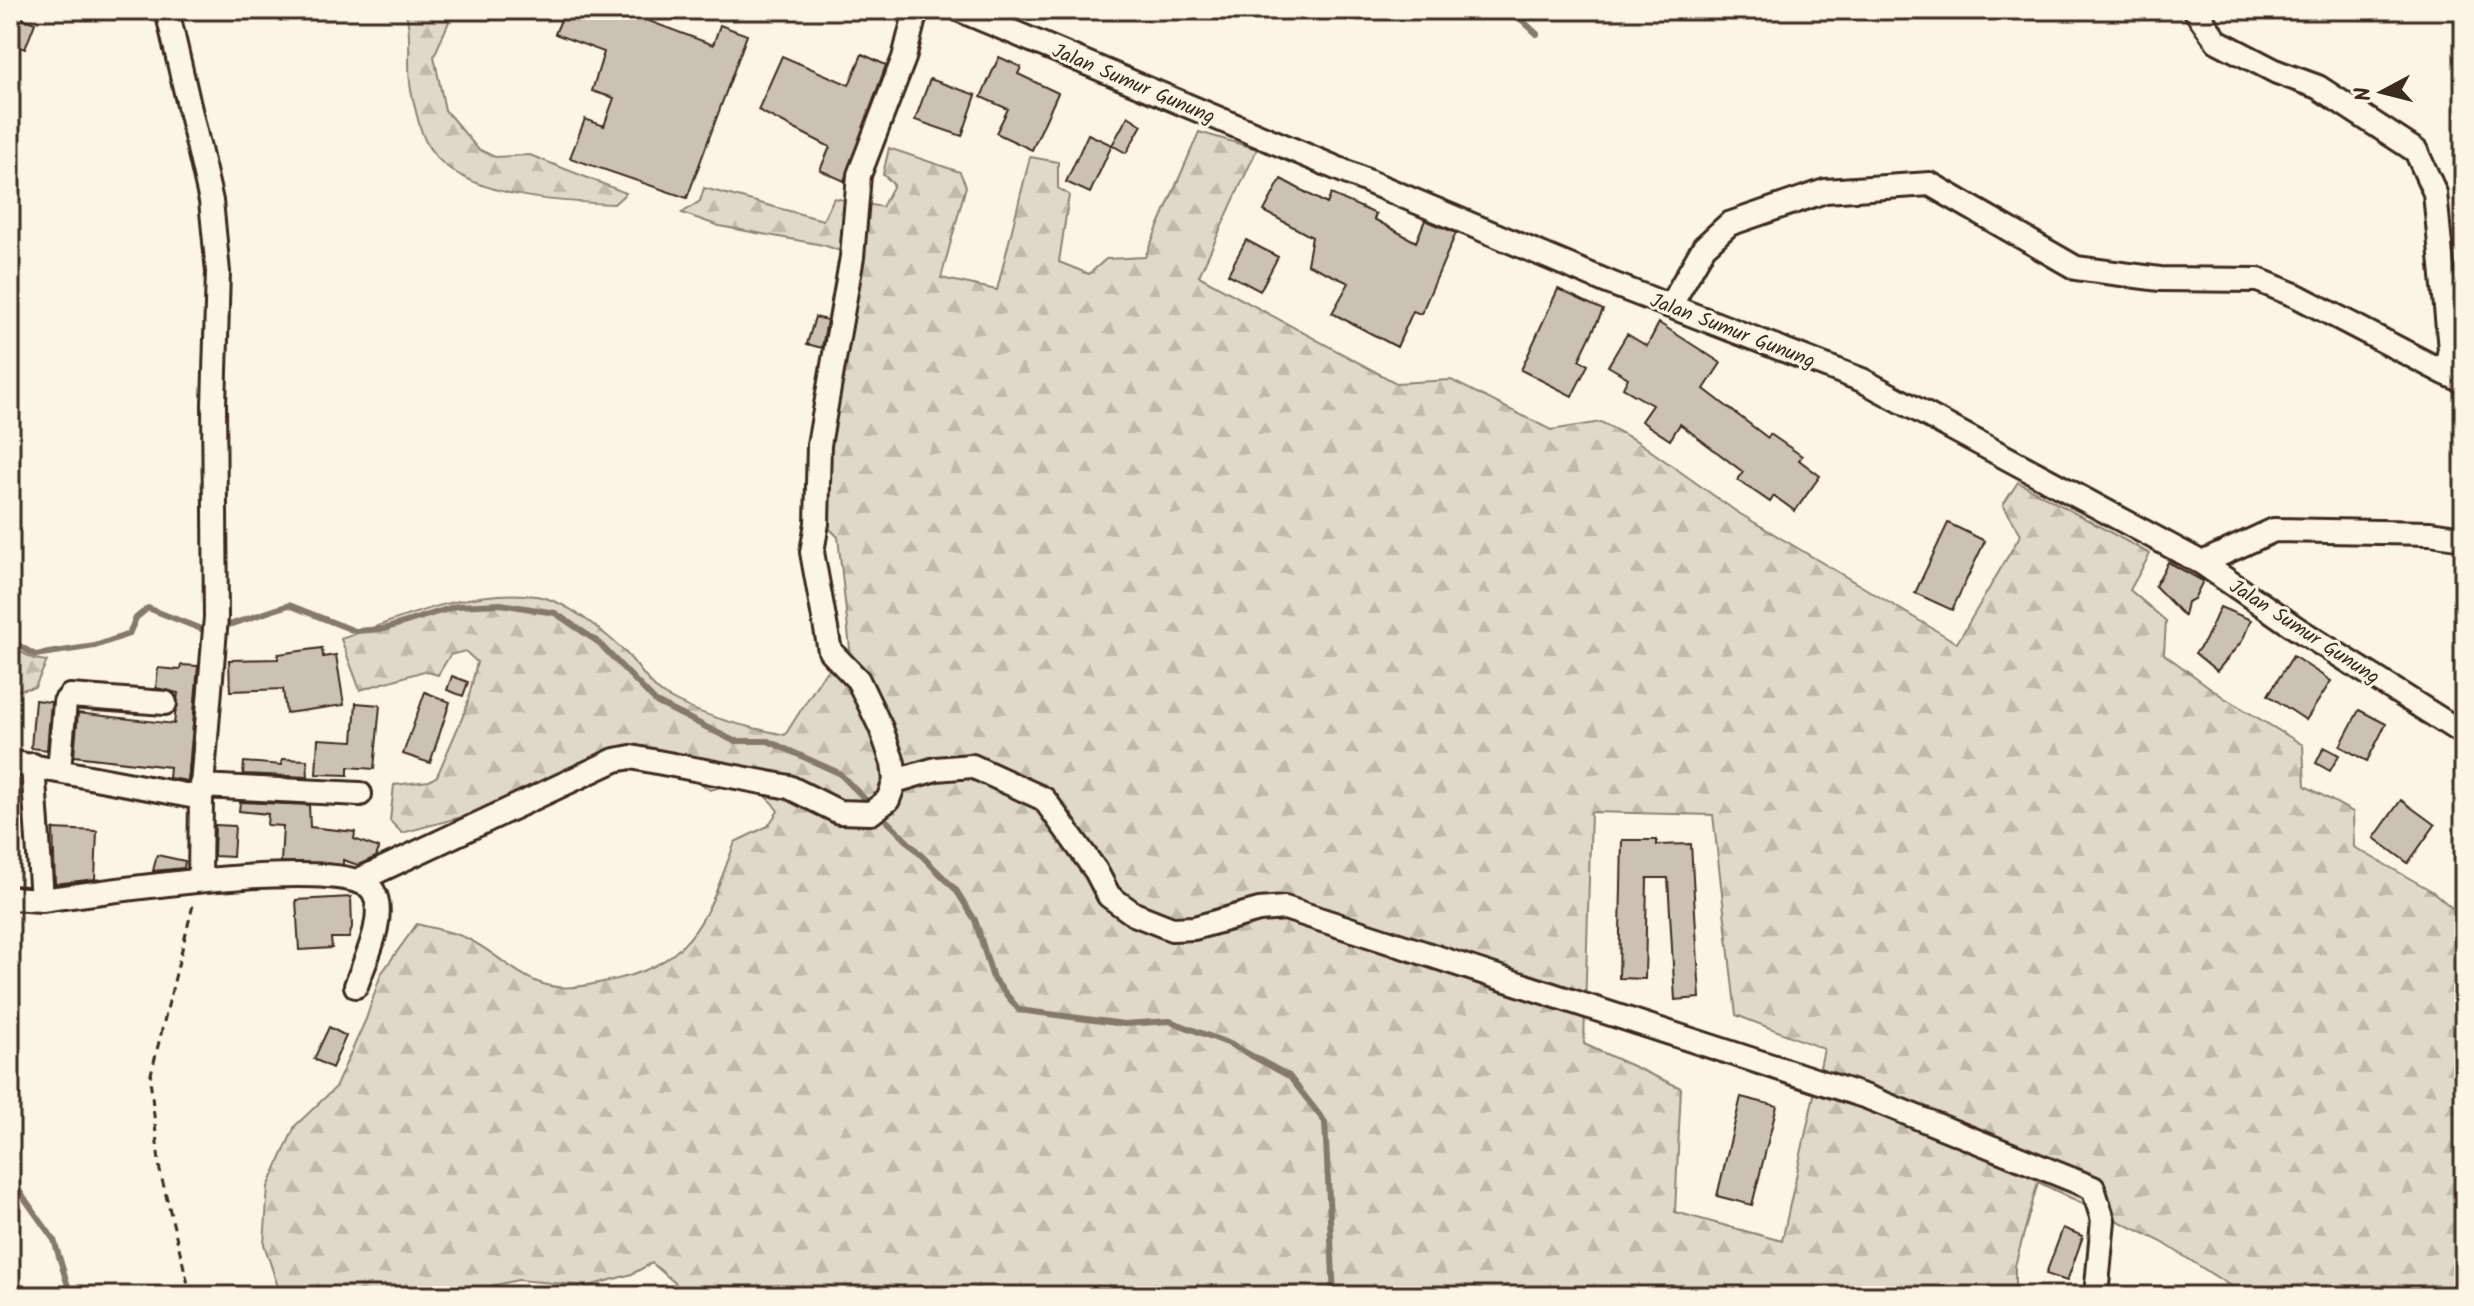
<svg xmlns="http://www.w3.org/2000/svg" width="2474" height="1306" font-family="Kalam,sans-serif">
  <defs>
    <pattern id="forest-firs" width="22" height="20" patternUnits="userSpaceOnUse" patternTransform="scale(2)"><rect width="22" height="20" fill="#e0d8c8"/><path d="M5 1l3.5 6h-7zM16 11l3.5 6h-7z" fill="#c1baab"/></pattern>
  </defs>
  <rect width="100%" height="100%" fill="#fcf5e5"/>
  <filter id="ink" filterUnits="userSpaceOnUse"><feTurbulence type="fractalNoise" baseFrequency=".0125" numOctaves="2"/><feDisplacementMap in="SourceGraphic" scale="16" xChannelSelector="R" yChannelSelector="G"/><feConvolveMatrix kernelMatrix="1 2 1 2 8 2 1 2 1" color-interpolation-filters="sRGB"/></filter>
  <g filter="url(#ink)">
    <path fill="url(#forest-firs)" stroke="#8e8173" stroke-width="2" fill-rule="evenodd" d="M405,10H459L451,17L434,56L445,110L478,149L495,157L530,155L626,193L614,204C561,202 463,198 430,149C420,135 415,107 411,90C406,64 413,35 405,10Z
      M1199,132L1257,149L1199,276L1396,383L1451,380L1551,430L1601,422L1637,441L1737,512L1957,643L2021,534L2003,505L2018,482L2150,554L2130,590L2166,621L2164,654L2223,697L2303,745L2305,786L2353,812L2354,847L2432,891L2464,918V1296H2246L2162,1242L2038,1182L2015,1266V1286L2033,1296H690L652,1263L632,1274L589,1286L518,1280L447,1296H281L264,1244L268,1187L295,1126L335,1088L366,1019L381,974L417,924C432,928 450,931 464,937C492,949 513,974 543,984C563,991 583,986 603,982C693,966 706,920 735,842L768,826L778,811C759,782 740,780 710,790L668,762L618,761L542,803L473,814L402,833L390,821L394,785L429,781L437,776L466,709L477,662L465,651L450,655L438,675L424,671L360,690L341,639C401,618 472,587 536,596C565,600 602,630 623,650C637,663 648,685 664,695C702,717 743,726 785,735L822,677L850,649L838,537L826,525L829,442L864,259L823,245L719,226L682,213L700,201L704,188L823,220L834,198L882,207L894,185L883,174L889,148L960,172L966,186L941,278L997,290L1030,157L1058,162V188L1069,195L1059,262L1089,274L1106,259L1145,257ZM1591,812L1713,815L1736,1015L1824,1049L1782,1241L1675,1212L1681,1088L1584,1044Z
      M10,646L34,659L47,661L35,687L10,692Z"/>
    <g fill="none" stroke-linecap="round" stroke-linejoin="round">
      <path stroke="#85796b" stroke-width="6" d="M1511,10L1537,34
        M220,628L289,605L355,631L384,629L457,606L501,604L555,613L598,642L656,702L734,741H768L839,773L872,806
        M10,640L35,655L95,646L129,634L136,618L148,608L201,629L209,628
        M880,814L956,890L975,920L993,978L1019,1010L1124,1024L1170,1021L1230,1044L1289,1076L1325,1122L1334,1296
        M10,1178L54,1240L71,1296"/>
    </g>
    <path fill="#ccc2b3" stroke="#3b2a1e" stroke-width="2" d="M565,10H649L646,20L713,45L720,25L747,35L687,198L570,158L585,119L604,126L614,98L592,91L604,52L555,34Z
      M10,13L35,23L25,49L10,43Z
      M862,54L886,65L844,181L820,170L830,147L758,110L782,56L849,85Z
      M999,57L1021,67L1018,74L1058,93L1032,150L996,133L1008,109L981,97Z
      M930,79L976,95L962,136L915,120Z
      M1128,116L1142,125L1126,153L1112,145Z
      M1088,134L1112,145L1090,193L1066,182Z
      M1281,179L1327,204L1331,194L1376,214L1374,219L1416,242L1425,220L1456,233L1421,314L1413,311L1397,347L1332,313L1349,283L1307,264L1312,237L1264,211Z
      M1246,240L1278,257L1260,291L1228,274Z
      M1558,289L1603,310L1579,360L1588,365L1572,396L1521,370Z
      M815,317L827,320L822,348L807,344Z
      M1659,323L1721,363L1704,389L1768,438L1770,434L1802,456L1799,460L1820,476L1795,511L1774,496L1770,502L1738,480L1743,472L1680,424L1670,440L1641,421L1652,405L1623,388L1628,378L1608,366L1627,334L1647,346Z
      M1948,523L1985,541L1952,610L1915,593Z
      M2168,562L2203,581L2194,599L2187,602L2184,616L2155,586Z
      M2220,607L2251,620L2242,641L2217,671L2195,653L2205,641Z
      M322,648L323,657L336,655L344,705L286,713L283,689L230,691L229,660L278,659V654Z
      M2293,656L2331,681L2306,720L2268,695Z
      M181,665L198,666L188,781L169,778L170,767L74,756L78,713L174,724L178,693L156,688L158,668L180,670Z
      M452,676L468,682L463,696L447,690Z
      M425,692L450,702L430,763L403,754Z
      M35,700L51,702L47,750L31,748Z
      M356,703L380,705L374,769L348,767V775L316,774L318,739L353,741Z
      M2359,710L2386,724L2367,761L2340,746Z
      M2324,747L2339,755L2330,771L2316,763Z
      M282,759L307,760L308,777L243,774L244,762L282,765Z
      M2401,800L2435,825L2408,863L2374,838Z
      M240,802L309,805L310,827L355,832L354,839L379,848L376,857L358,865L343,860V865L281,862L283,826L267,825L268,814L239,811Z
      M215,825L235,826L233,857L214,856Z
      M53,829L97,831L95,879L55,884Z
      M1622,840H1657V845L1691,844L1700,998L1675,1000L1668,878H1647L1645,979L1619,978Z
      M157,855L185,861L184,868L153,871Z
      M351,897L352,927L349,938H331L332,948L299,950L296,900Z
      M329,1027L346,1036L332,1068L314,1059Z
      M1741,1097L1777,1106L1752,1205L1717,1196Z
      M2063,1228L2083,1236L2067,1281L2046,1274Z"/>
    <g fill="none" stroke-linecap="round" stroke-linejoin="round">
      <g stroke="#3b2a1e" stroke-width="28">
        <path id="minor" d="M167,10L211,201L218,272L214,405L216,617L201,798L200,879
          M960,10L1610,283L1862,380L2202,563L2296,628L2464,734
          M2195,10L2217,41L2277,72L2318,87L2416,151L2435,193L2450,349L2445,373L2464,381
          M1670,306L1704,247L1729,224L1825,191L1930,184L2076,268L2160,279L2258,280L2297,296L2445,373
          M2202,563L2274,530L2430,533L2464,538
          M10,762L201,798
          M59,770L65,702L70,696L165,703
          M895,781L936,769L972,766L1044,799L1096,871L1109,896L1134,914L1172,929L1194,928L1259,910L1285,908L1867,1097L2093,1188L2103,1220L2096,1296
          M202,786L360,794
          M359,880L615,760L631,757L789,787L839,812L871,813L888,800L895,781L893,763L881,728L858,680L830,651L812,552L817,523L819,445L852,257L859,175L904,58L916,10
          M10,898L42,900L33,765
          M42,900C90,894 351,853 373,891C388,916 364,962 356,986"/>
      </g>
      <path stroke="#3b2a1e" stroke-width="3" stroke-dasharray="8 6" stroke-linecap="butt" d="M191,1296L160,1171L150,1078L194,901"/>
      <use href="#minor" stroke="#fcf5e5" stroke-width="22"/>
    </g>
  </g>
  <g text-anchor="middle" stroke-width="6" stroke-linejoin="round" paint-order="stroke">
    <g font-size="20" fill="#3b2a1e" stroke="#fcf5e5">
      <text transform="translate(1134 83) rotate(23)" y="7">Jalan Sumur Gunung</text>
      <text transform="translate(1733 330) rotate(21)" y="7">Jalan Sumur Gunung</text>
      <text transform="translate(2305 631) rotate(33)" y="7">Jalan Sumur Gunung</text>
    </g>
  </g>
  <rect width="2474" height="1306" fill="none" stroke="#fcf5e5" stroke-width="40"/>
  <rect x="20" y="20" width="2434" height="1266" fill="none" stroke="#3b2a1e" stroke-width="3" filter="url(#ink)"/>
  <g transform="translate(2382 92) rotate(263)" stroke="#fcf5e5" stroke-width="6" paint-order="stroke">
  <path d="M0-6L14 30L0 20L-14 30Z" fill="#3b2a1e"/>
  <text y="-12" font-size="22" font-weight="bold" text-anchor="middle" fill="#3b2a1e">N</text>
  </g>
</svg>
